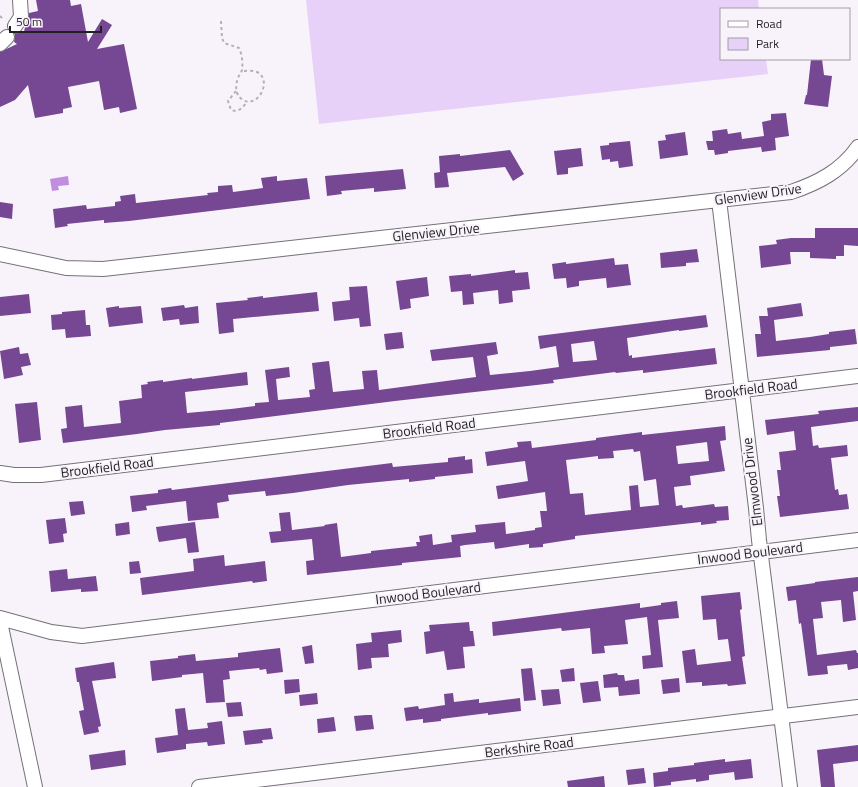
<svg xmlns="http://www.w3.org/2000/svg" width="858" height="787" font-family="'Titillium Web',sans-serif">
  <rect width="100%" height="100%" fill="#f8f3fb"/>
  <path fill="#e8d1f8" d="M306,0H758L759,9H721V59H766L768,74L319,124Z"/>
  <path fill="#c08ee0" d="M68,176L69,185L58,186L59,190L52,191L50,179Z"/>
  <path fill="#764792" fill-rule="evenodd" d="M36,0H70L71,6L81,4L88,42L102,19L112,25L97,49L124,44L137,109L120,113L119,107L104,110L99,81L68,87L72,107L63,109V113L35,118L28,85L15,100L0,107V52L17,44L14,42L15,34L22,31L24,32L25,27L29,17V13L38,11Z
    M811,59H822L824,75L832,76L828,107L804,104L806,95H807Z
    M786,113L789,136L775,138L776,150L762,152L761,147L728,151V153L715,155L714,150H708L706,141H713L712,131L727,129L728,134L741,132L742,139L764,136L762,122L771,120V114Z
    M685,132L688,155L660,159L658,141L666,140L665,135Z
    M630,141L633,166L619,168L618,161L610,162V159L602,160L600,146L609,145V143Z
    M581,148L583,166L568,168V174L557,175L554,151Z
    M510,150L524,174L513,181L505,167L447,173L449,187L435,188L434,173L440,172L439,156L460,154V156Z
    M403,169L406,189L374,192V188L341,191L342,194L327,196L325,176Z
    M277,176V181L307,178L310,199L129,221L104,223V220L67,224L68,226L55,228L53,209L86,205L87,209L115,206V202L121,201L120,196L135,194L136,203L208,195L207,193L218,192V186L232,185L233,192L263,188L261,178Z
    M0,202L13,204L12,219L0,217Z
    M815,228H858V246L844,245V256H836V259L810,258V252H790L791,264L761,268L759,246L777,244L776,240L791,238H815Z
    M697,249L699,262L686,263V266L661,268L660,253Z
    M614,258L615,265L628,264L631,285L607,288L606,278L579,281V286L567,288L566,278L554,279L552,264L566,262V264Z
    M515,270V273L528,272L530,289L512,291L513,302L499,304L498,290L473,293L474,304L463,305L462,291L451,292L449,276L471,274V276Z
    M427,277L429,296L410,299L411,308L400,310L396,281Z
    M367,286L371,326L360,327L359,318L334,321L332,302L350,300L349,287Z
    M317,292L319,311L233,319L234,332L219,334L216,303L248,300L247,298L263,296V298Z
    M29,294L31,313L0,316V297Z
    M801,303L803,316L774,320L776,341L810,337L829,334V332L855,329L857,344L830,347V350L757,357L755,334H761L759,316H768L767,308Z
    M184,305L185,308L198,306L199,323L180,325L179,319L163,321L161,308Z
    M119,306V308L141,306L143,323L109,327L106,308Z
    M85,310L86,325H90L91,336L66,338L65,329L52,330L51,315L62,314V312Z
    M706,315L708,327L679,331V330L627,338L629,356L632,355V358L715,348L717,364L643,373V370L616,373L615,372L553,380L554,383L395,401L220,423V425L165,430L137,434L63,443L61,429L67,428L65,407L82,405L84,427L121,423L119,401L142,398L141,385L148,384L147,382L163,380V382L192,378V379L247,372L248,385L185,392L187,413L231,409L255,406V403L269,402L265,370L289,367L290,377L276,379L278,400L310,397L309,390L315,389L312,363L329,361L333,392L364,389L362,371L377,370L379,390L476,377L473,357L432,361L430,350L496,342L498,354L487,356L490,375L530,371L559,367L556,346L540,349L538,336ZM594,341L597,360L573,362L571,344Z
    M402,332L404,348L386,350L384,334Z
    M19,347L20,354L28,353L31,365L21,367L23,375L4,379L0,351Z
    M37,402L41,440L19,443L15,404Z
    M858,407V421L811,427L813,446L818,445L819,448L847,445L848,456L831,458L835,490L838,489L839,495L847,494L849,509L780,517L777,496H780L777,470H781L779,452L796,450L794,431L767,435L765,420L819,414L818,411Z
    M725,426L726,440L720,441L725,471L690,476L691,485L674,487L676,506L682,505L683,508L714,504L715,507L728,506L729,520L716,521L717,523L701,525V522L575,536V539L543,544V547L529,548V544L495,549L494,542L465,545L460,546L461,557L402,563V565L307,575L306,561L314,560L312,539L271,543L269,532L281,531L279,513L290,512L292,530L325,526L324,525L337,523L341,557L371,553V551L417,546L416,542H420L419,536L432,534L433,545L452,542L451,535L476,532L475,525L505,522L506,534L535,530V528L542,527L540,511H547L545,492L498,499L496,486L528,481L525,461L487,466L485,452L518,447L517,442L531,441L532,448L596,440V438L642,432V435ZM707,442L709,461L678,464L676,446ZM633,449L634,452L640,451L644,481L656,479L659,505L640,507L638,485L629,486L631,510L585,515L583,493L570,494L566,460L598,456V459L614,458L613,451Z
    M465,456V460L472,459L473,473L435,477V479L409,482V479L348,485L293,493L266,496L265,491L228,495L229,501L217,503L219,518L188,521L186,501L146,506L147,510L132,512L130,496L158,493V490L171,488L172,490L392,463L393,467L448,462V458Z
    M83,501L85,514L71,516L69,502Z
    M65,518L67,533L63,534L64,542L49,544L46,520Z
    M129,522L130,534L116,536L115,524Z
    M195,522L199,552L188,553L186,538L159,542L158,539L156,527Z
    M224,555L225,566L265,561L267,581L253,583L252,581L142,595L140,578L194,571L193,559Z
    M139,561L141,573L130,574L129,562Z
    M67,569L68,579L96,576L98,591L81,592V589L51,592L49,571Z
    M858,577V591L853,592L856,620L843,622L841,600L821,602L823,618L813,619L817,655L856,650L857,653H858V668L848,670L847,664L827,666L828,674L808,676L801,623L799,624L796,600L788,601L786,587L815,583V582Z
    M740,592L742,609L740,610L745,656L742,657L746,684L728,686L727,684L702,686V682L686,683L682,651L695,649L697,665L731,661L728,639L718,640L716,619L703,620L701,596Z
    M677,601L679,618L658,620L663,667L643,669L642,656L651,655L647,617L625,620L628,644L604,646L605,653L592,654L590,628L562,631L561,628L493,636L492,622L640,603V608L661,605V603Z
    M469,622L470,631H473L475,646L463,647L465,668L447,670L444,651L426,654L424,632L430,631L429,625Z
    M401,630L402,642L388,644L389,657L371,658L372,668L358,670L356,644L372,642L371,633Z
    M312,645L314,663L305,664L302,647Z
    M280,648L283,672L267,674L266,669L260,670L259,668L229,671L230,679L223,680L225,702L206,703L203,673L182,675V677L152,681L150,661L178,658V656L195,654L196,661L238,657V653Z
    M114,662L116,678L92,681L101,726L98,727L99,732L84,735L79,711L84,710L79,682H77L75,668Z
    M532,668L536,700L524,701L521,669Z
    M574,668L575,681L562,682L560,670Z
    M617,673L618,675H624L625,681L639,679L640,694L619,696L618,687L604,688L603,675Z
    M679,678L680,692L663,694L661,680Z
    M299,679L300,692L285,694L284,680Z
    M598,681L601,701L583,703L580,683Z
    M559,689L561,704L543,706L541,690Z
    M317,693L318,704L300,706L299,695Z
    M453,693L454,702L479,699V703L520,698L521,711L488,715V713L441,719V721L423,723V719L406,721L404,708L418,706L419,709L445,705L444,694Z
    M241,702L243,716L228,717L226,703Z
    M185,708L188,730L208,728L207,723L222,721L225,744L208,746L207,742L186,744V749L157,753L155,738L178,735L175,709Z
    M366,715H372L374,729L356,731L354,716Z
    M334,717L336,731L318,733L317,719Z
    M271,728L273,739L262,740L263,743L245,745L243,731Z
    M858,745V761L833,764L835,787H821L817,750Z
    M125,750L126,765L91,770L89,755Z
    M725,759V762L751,759L753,778L735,780L734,772L709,775V780L696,782V779L671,782V785L654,787L653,773L668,771V768L694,765V763Z
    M644,768L646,783L628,785L626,770Z
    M604,776L605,787H568L567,781Z"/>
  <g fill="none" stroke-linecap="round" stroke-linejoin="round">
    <g stroke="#747177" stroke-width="16">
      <path id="minor" d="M15,26L21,17L20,0
        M0,44L7,37
        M719,200L756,508L759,540L790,787
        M0,254L66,268L103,269L791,192C818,183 841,171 858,147
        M0,473L14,475H41L858,376
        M0,618L51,632L82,636L858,540
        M0,622L35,787
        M199,787L858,707"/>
    </g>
    <path stroke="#b4b0b7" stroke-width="2" stroke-dasharray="3 3" stroke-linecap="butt" d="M0,16L4,20
      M221,21L222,38L224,43L239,48C242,54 243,63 242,70C241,73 239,75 238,78C235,86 235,95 243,100C258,109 273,80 257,72C252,70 246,71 242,71
      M236,91L228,101L231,110C239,113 243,107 247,102"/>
    <use href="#minor" stroke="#fff" stroke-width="14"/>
  </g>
  <g text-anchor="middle" stroke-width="4" stroke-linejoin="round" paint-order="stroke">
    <g font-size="14" fill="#211f22" stroke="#f8f3fb">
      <text transform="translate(758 194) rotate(-8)" y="5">Glenview Drive</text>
      <text transform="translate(436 232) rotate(-6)" y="5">Glenview Drive</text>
      <text transform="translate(751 389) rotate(-7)" y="5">Brookfield Road</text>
      <text transform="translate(429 428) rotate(-7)" y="5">Brookfield Road</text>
      <text transform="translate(107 467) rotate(-7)" y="5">Brookfield Road</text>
      <text transform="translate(752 482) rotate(-97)" y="5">Elmwood Drive</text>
      <text transform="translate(750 553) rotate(-7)" y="5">Inwood Boulevard</text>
      <text transform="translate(428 593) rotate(-7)" y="5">Inwood Boulevard</text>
      <text transform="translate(529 747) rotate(-7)" y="5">Berkshire Road</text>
    </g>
  </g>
  <rect x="720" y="8" width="130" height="52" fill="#f8f3fb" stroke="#a29ea4"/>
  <rect x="728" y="21" width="20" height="6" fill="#ffffff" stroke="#a29ea4"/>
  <text x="756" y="28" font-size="12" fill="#211f22">Road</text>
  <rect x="728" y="38" width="20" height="12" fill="#e8d1f8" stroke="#a29ea4"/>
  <text x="756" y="48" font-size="12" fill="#211f22">Park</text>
  <path d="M10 26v6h91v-6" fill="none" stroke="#211f22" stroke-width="2"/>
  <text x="16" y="26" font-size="12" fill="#211f22" stroke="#f8f3fb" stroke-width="3" paint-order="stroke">50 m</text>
</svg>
